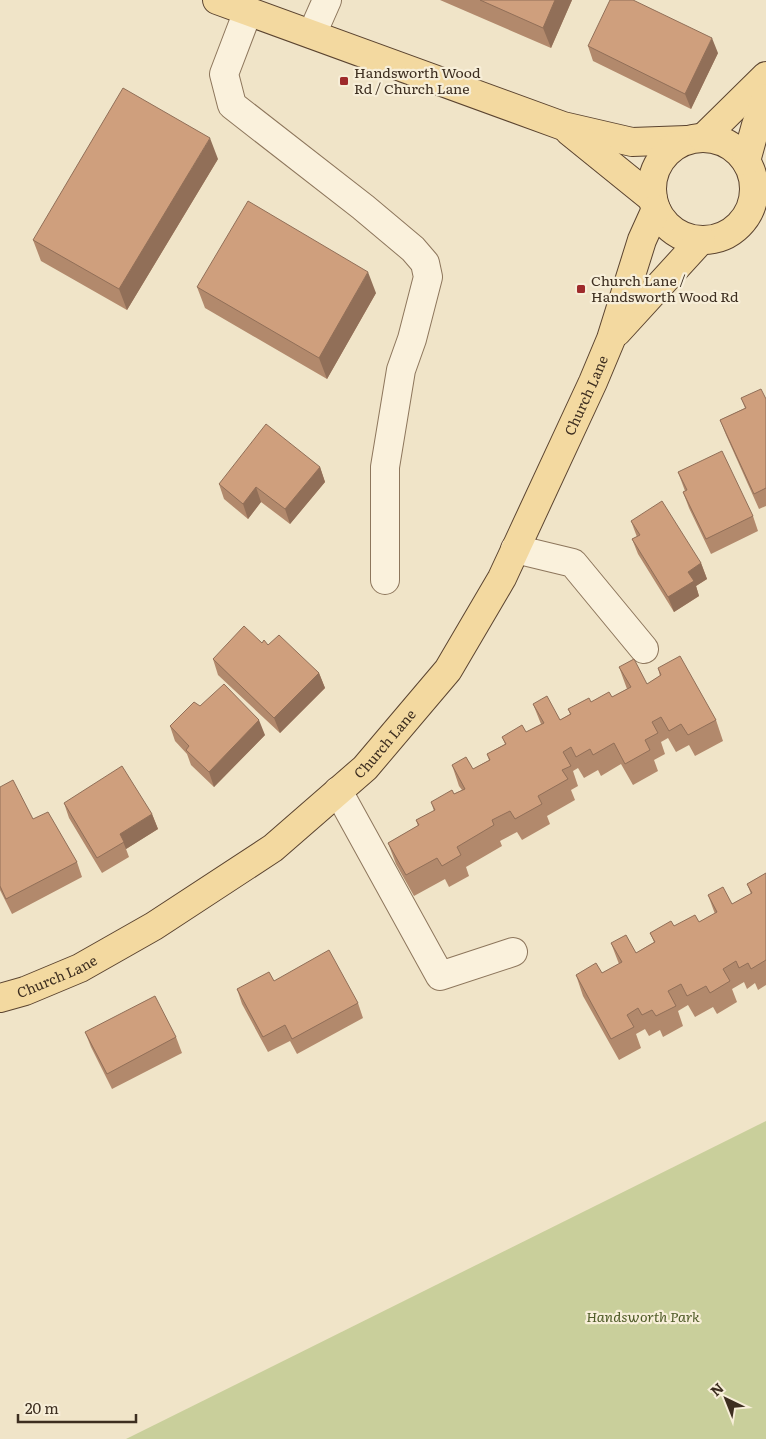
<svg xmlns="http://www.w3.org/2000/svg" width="766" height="1439" font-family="Literata,serif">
  <rect width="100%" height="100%" fill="#f0e4c8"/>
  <path fill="#c9cf9b" d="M766,1121V1439H126Z"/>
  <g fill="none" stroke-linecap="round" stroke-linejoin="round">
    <g stroke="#8d765c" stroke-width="30">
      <path id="minor" d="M248,11L224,74L232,105L363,207L413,249L425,263L428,277L412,339L401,370L385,467V580
        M312,34L327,0
        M515,549L573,563L644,649
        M338,791L440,976L513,952"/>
    </g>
    <g stroke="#5b4430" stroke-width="30">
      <g id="major">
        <path d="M217,0L563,126L632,142L687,140"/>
        <path d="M569,131L653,199"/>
        <circle cx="703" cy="189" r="51"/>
        <path d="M703,138L766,76"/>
        <path d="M746,161L756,125L766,98"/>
        <path d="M617,332L701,240"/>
        <path id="s1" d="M0,998L25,991L80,968L154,926L273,848L365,768L448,670L502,578L593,382L611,339L642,240L656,209"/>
      </g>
    </g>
    <use href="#minor" stroke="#faf1dc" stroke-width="28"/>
    <use href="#major" stroke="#f3d9a0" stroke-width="28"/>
  </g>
  <path fill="#b2896c" d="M440,0H572L551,48Z
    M588,46L718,53L691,109L593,61Z
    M218,159L127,310L41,261L33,240Z
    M197,287L376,293L327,379L205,308Z
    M741,398L766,399V506L759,509L726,435L720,420L745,408Z
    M320,467L325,482L290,524L261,502L248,519L224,499L219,484Z
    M678,472L753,516L758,531L711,554L689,508L683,492L685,491Z
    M631,521L701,563L707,579L696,586L699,596L674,612L638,554L632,539L637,537Z
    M262,643L268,645L319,673L325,688L280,733L218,675L213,659Z
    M619,667L647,684L660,676L658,668L716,720L723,741L695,756L689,745L676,752L668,738L661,742L665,754L654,760L658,771L633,785L621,764L601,776L598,770L584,778L578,768L573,771L578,786L571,790L575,800L547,816L550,824L522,840L517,832L500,841L502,846L466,867L469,876L449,887L445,879L414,896L396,864L388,843L418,826L416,820L434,811L431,802L454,794L462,790L459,786L452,765L473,769L489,760L487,754L505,744L502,737L526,732L541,724L533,704L560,720L570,714L568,709L591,702L612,697L627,689Z
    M200,706L265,735L214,787L191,765L187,754L175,741L170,726Z
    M0,787L77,862L82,877L12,914L0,890Z
    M64,803L152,814L158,829L126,849L129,857L102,873L69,818Z
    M766,873V985L758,990L755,983L747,989L744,982L732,989L737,1002L717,1014L713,1007L695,1017L688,1005L678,1011L683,1026L663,1037L660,1030L649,1036L645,1029L636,1034L641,1048L619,1060L583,996L576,975L602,973L619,964L611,943L636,953L654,942L650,933L674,926L699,922L715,914L708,895L732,904L751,894L747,884Z
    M274,981L358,1003L363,1018L297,1054L290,1041L268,1052L242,1004L237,989Z
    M85,1032L176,1037L182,1053L112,1089L91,1047Z"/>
  <path fill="#916f58" d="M555,0H572L551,48L543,28Z
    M712,38L718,53L691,109L685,94Z
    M210,138L218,159L127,310L119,289Z
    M368,272L376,293L327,379L319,358Z
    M320,467L325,482L290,524L285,509Z
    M256,487L261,502L248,519L243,504Z
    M701,563L707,579L696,586L699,596L674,612L668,597L688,572Z
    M319,673L325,688L280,733L274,718Z
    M259,720L265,735L214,787L209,772Z
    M152,814L158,829L126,849L120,834Z"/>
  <path fill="#cf9f7d" stroke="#916f58" d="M480,0H555L543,28Z
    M610,0H633L712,38L685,94L588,46Z
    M123,88L210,138L119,289L33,240Z
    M248,201L368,272L319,358L197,287Z
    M761,389L766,399V488L754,494L720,420L746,408L741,398Z
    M266,424L320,467L285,509L256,487L243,504L219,484Z
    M722,451L753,516L706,539L683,492L687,490L678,472Z
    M662,501L701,563L688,572L694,581L668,597L632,539L640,535L631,521Z
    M244,626L262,643L264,640L268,645L279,635L319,673L274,718L213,659Z
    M680,656L716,720L688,735L681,724L669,731L661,717L652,722L658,733L645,740L650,750L625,764L614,743L593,755L590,749L576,757L571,747L563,752L571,766L562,770L568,779L538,796L542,804L515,819L510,811L492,820L494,825L457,847L461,855L442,866L437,858L406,875L388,843L419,825L416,820L435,810L431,802L452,790L454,794L465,789L452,765L466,757L473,769L490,760L487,754L506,744L502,737L522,725L526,732L544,723L533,704L547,696L560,720L571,714L568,709L589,698L591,702L609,692L612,697L631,687L619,667L634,659L647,684L661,675L658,668Z
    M224,684L259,720L209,772L186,750L189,746L170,726L194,702L200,706Z
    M122,766L152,814L120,834L124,842L97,858L64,803Z
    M13,780L33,819L48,812L77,862L6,899L0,886V787Z
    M766,873V960L751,969L748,963L739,968L736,961L723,969L730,981L710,993L706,986L687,996L681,984L668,991L676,1006L656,1016L652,1010L642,1015L638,1008L627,1015L634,1027L611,1039L576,975L596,963L602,973L622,962L611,943L626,935L636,953L655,942L650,933L671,921L674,926L695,915L699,922L717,912L708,895L723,887L732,904L752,893L747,884Z
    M329,950L358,1003L292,1039L285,1025L263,1037L237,989L269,972L274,981Z
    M155,996L176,1037L107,1074L85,1032Z"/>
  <g fill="#9e2a2b" stroke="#f7eed8" stroke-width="2">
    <rect x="339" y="76" width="10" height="10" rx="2.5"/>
    <rect x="576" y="284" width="10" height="10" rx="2.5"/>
  </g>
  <g text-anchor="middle" stroke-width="4.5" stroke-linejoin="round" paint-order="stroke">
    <g font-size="14" fill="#3d2e20" stroke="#f7eed8" text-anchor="start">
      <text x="354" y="78">Handsworth Wood<tspan x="354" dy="16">Rd / Church Lane</tspan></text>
      <text x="591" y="286">Church Lane /<tspan x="591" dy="16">Handsworth Wood Rd</tspan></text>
    </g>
    <g font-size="14" fill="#3d2e20" stroke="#f7eed8">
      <text dy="5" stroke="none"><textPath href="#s1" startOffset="871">Church Lane</textPath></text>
      <text dy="5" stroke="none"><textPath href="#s1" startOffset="466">Church Lane</textPath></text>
      <text dy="5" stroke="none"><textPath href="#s1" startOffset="61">Church Lane</textPath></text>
    </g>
    <g font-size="14" font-style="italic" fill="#4d5a26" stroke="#f7eed8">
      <text x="643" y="1322">Handsworth Park</text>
    </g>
  </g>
  <g transform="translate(726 1399) rotate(317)" stroke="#f7eed8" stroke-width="4" paint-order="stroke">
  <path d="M0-4L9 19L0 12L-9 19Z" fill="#3d2e20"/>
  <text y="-8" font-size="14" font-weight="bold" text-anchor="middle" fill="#3d2e20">N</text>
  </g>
  <path d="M18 1414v8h118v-8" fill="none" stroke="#3d2e20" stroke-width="2.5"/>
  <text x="25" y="1414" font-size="15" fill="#3d2e20" stroke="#f7eed8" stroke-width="4" paint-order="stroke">20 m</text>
</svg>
